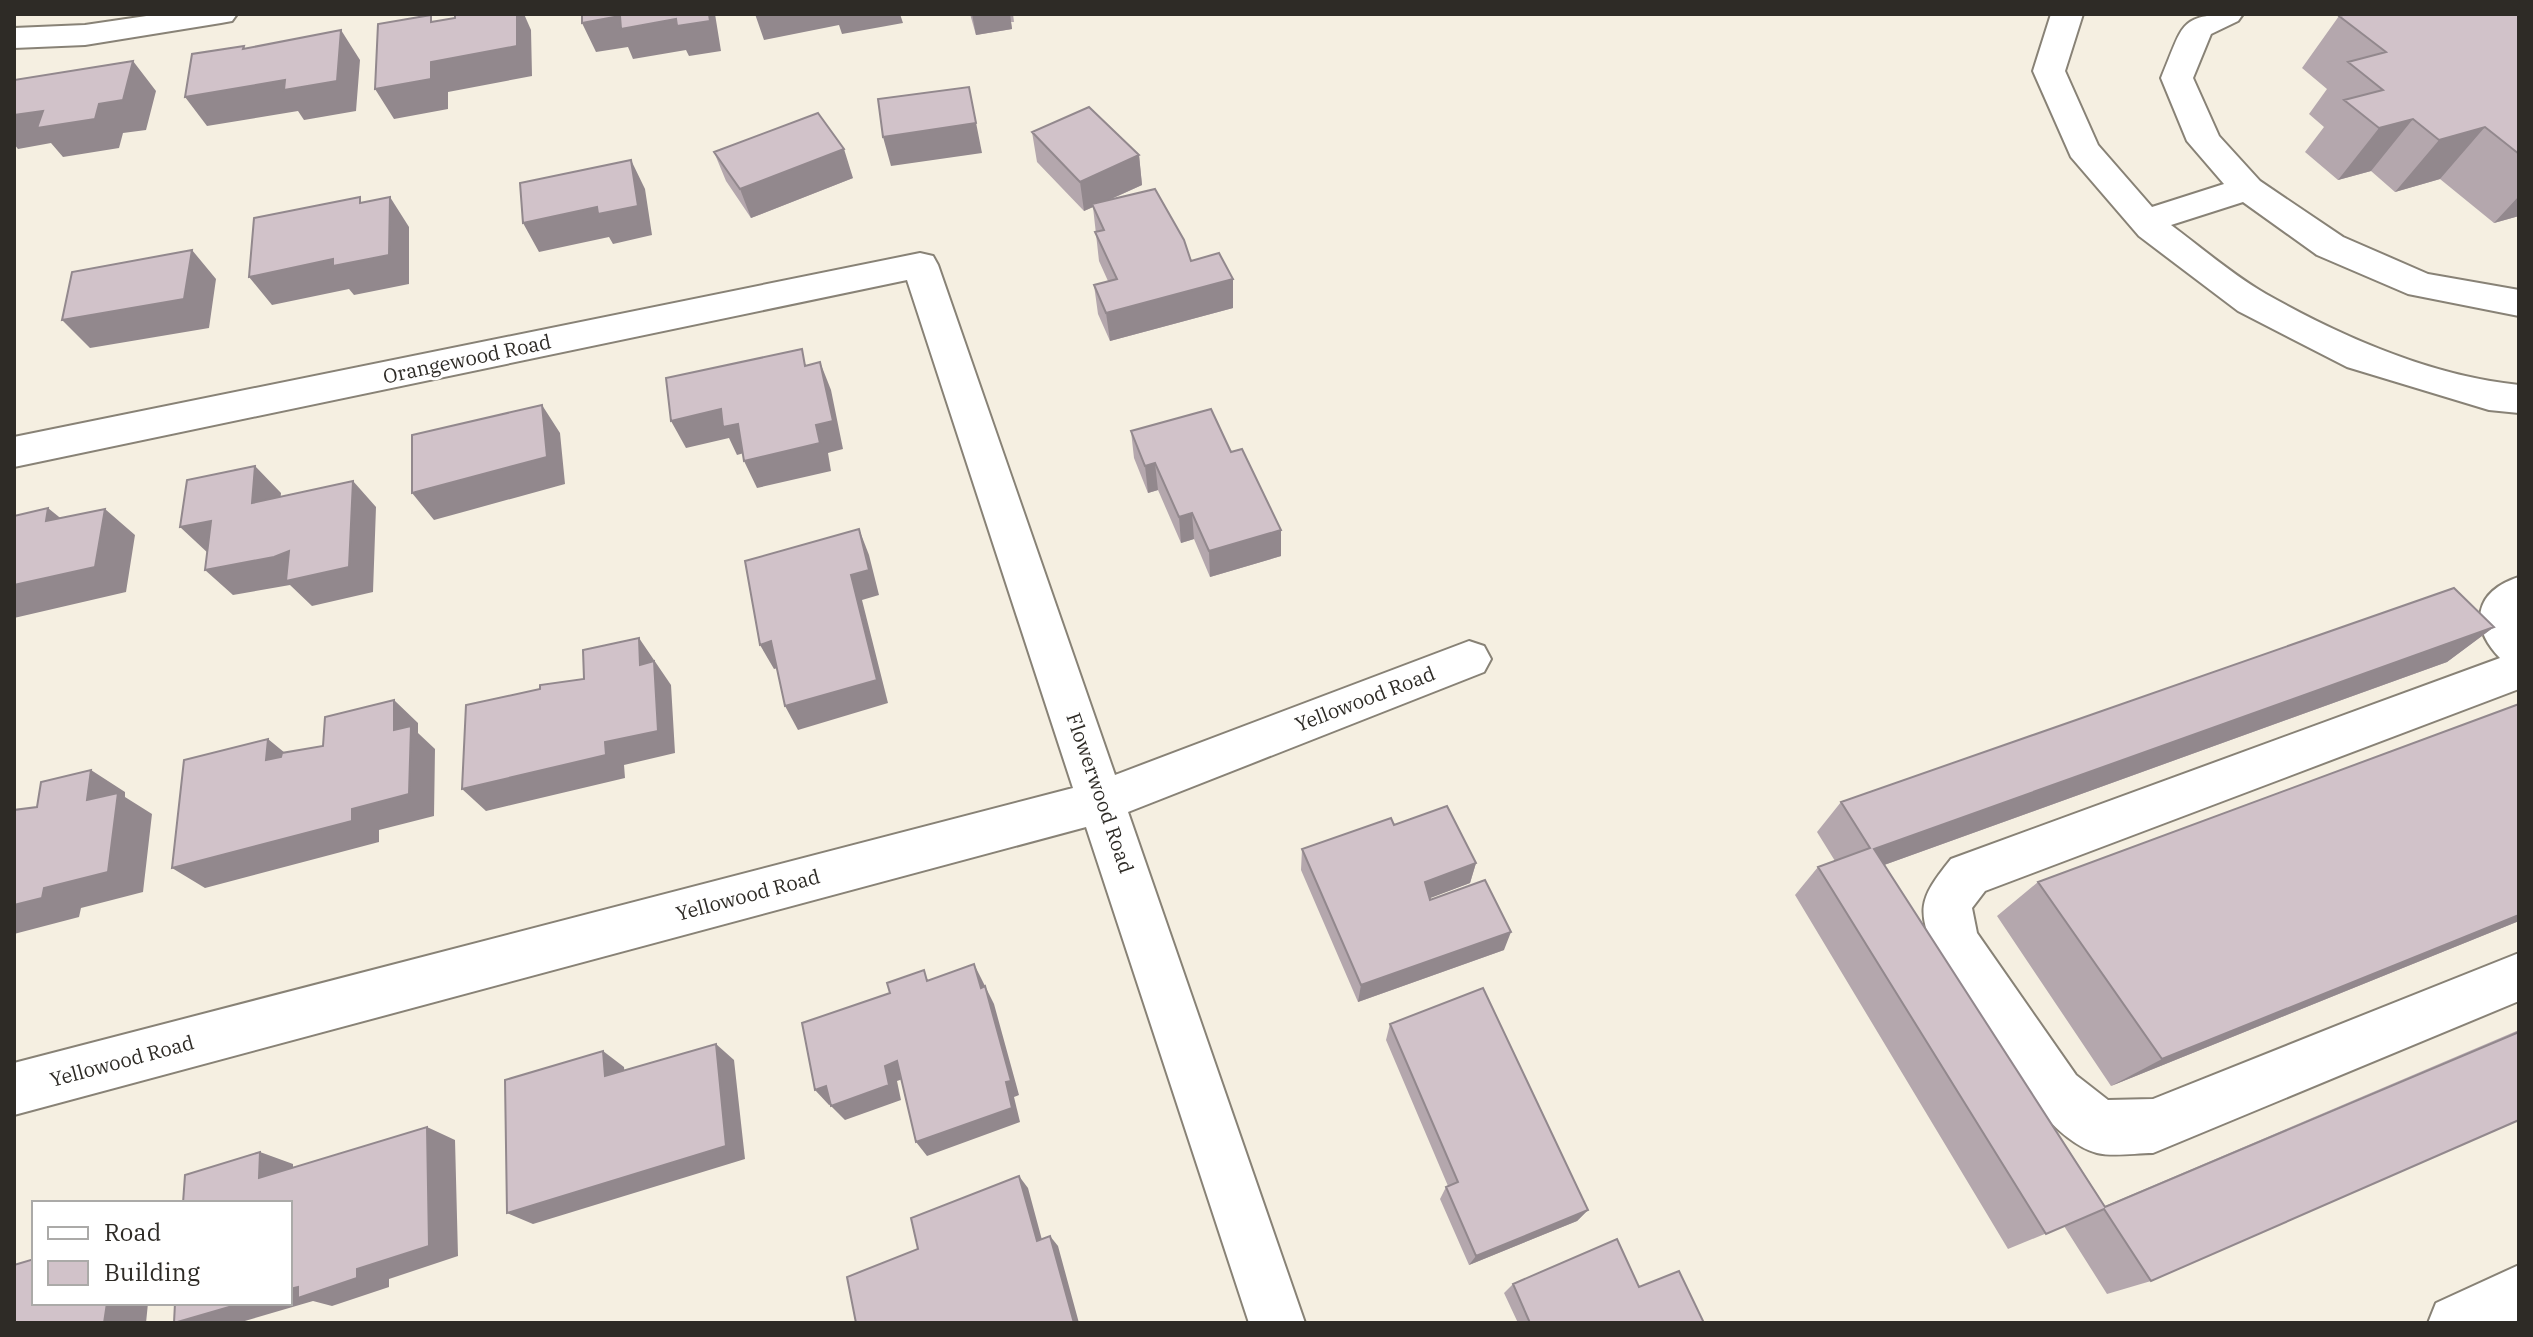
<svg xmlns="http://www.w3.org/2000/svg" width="2533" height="1337" font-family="'IBM Plex Serif',serif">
  <rect width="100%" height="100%" fill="#f5efe1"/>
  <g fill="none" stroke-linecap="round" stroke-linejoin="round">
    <g stroke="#888276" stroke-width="4">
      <path id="minor" d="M160,14H237L232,21L221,23L85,45L14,48V28L85,25Z
        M2051,14H2083L2065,71L2098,145L2152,207L2224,184L2187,141L2161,78C2185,22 2177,14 2243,14L2238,21L2211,34L2193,78L2219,136L2260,181L2343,237L2428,274L2519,290V316L2408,294L2317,255L2243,202L2171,225C2202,248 2233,275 2266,294C2342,337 2431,376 2519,385V413L2489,410L2347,367L2238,311L2139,236L2071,157L2033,71Z
        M920,253L933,256L938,265L1115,775L1469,641L1484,646L1491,659L1484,672L1128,812L1305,1323H1249L1086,827L14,1115V1063L1073,788L907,280L14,467V437Z
        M2519,577V689L1985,891L1972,908L1977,933L2076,1075L2108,1100L2153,1099L2519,953V1001L2153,1153C2136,1153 2113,1157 2097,1153C2037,1137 1971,1010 1938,959C1916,910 1918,900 1951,859L2500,658C2468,625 2475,591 2519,577Z
        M2519,1265V1323H2428L2436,1303Z"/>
    </g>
    <use href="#minor" fill="#fff" fill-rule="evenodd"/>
  </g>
  <path fill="#b4a7ad" d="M970,14H1013L1014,22H1011L1012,29L976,35Z
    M2519,14V216L2494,223L2440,179L2395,192L2371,171L2338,180L2305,152L2324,127L2309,114L2327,89L2302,68L2339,16Z
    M1032,132L1139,155L1142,185L1109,200L1191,261L1233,308L1110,341L1098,314L1094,285L1108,281L1099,261L1093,207L1084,211L1037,162Z
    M714,152L853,178L751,218L726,181Z
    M1131,431L1281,556L1210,577L1194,539L1181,543L1158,490L1148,493L1134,458Z
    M2494,627L2447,662L1884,865L2105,1206L2519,1030V1120L2151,1281L2107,1294L2064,1226L2008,1249L1795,895L1818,867L1835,861L1817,832L1841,802Z
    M2519,704V921L2111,1086L1997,916L2038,882Z
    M1394,825L1476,863L1470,883L1429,898L1430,900L1504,950L1358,1002L1301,870L1302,849Z
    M1390,1024L1588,1210L1577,1221L1469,1265L1440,1199L1446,1187L1448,1186L1386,1040Z
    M1513,1284L1639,1287L1704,1323H1518L1504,1293Z"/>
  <path fill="#92888d" d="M517,14H524L531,30L532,76L448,92V109L394,119L375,89L431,62Z
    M715,14L721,51L689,56L686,50L633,59L628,47L596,52L582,23L620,16Z
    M755,14H900L903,23L842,34L839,25L764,40Z
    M972,14H1010L1012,29L976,35Z
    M341,30L360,60L356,111L304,120L298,111L207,126L185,97Z
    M133,61L156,91L146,130L123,133L119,148L63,157L51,143L18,149L14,144V115L99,104Z
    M969,87L982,153L891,166L883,137Z
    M2413,119L2371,171L2338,180L2379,128Z
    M2485,127L2440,179L2395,192L2439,140Z
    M844,149L853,178L751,218L740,189Z
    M1139,155L1142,185L1093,207L1092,204L1093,207L1084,211L1080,182Z
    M631,160L645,189L652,235L613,244L609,237L539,252L523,223Z
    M2519,196V216L2494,223Z
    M390,197L409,227V284L354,295L349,289L272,305L249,277Z
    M192,250L216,279L209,328L90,348L62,320Z
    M1233,279V308L1110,341L1106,313Z
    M820,362L831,390L843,449L828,453L831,471L757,488L744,461L816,425Z
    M542,405L560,433L565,484L434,520L412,493Z
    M721,409L738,424L751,451L737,455L729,438L686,448L671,421Z
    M1155,463L1158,490L1148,493L1145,466Z
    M255,466L281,493L278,529L252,503Z
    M353,481L376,507L373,592L312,606L290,585L233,595L205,570Z
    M48,508L80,534L46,521Z
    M105,509L135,535L126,592L14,618V585Z
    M1192,513L1194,539L1181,543L1179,517Z
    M211,521L209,554L180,527Z
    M859,529L869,555L879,595L862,600L888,703L798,730L785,706Z
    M1281,530V556L1210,577L1209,551Z
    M2494,627L2447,662L1848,878L1874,849Z
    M639,638L671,685L675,753L624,765L625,778L486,811L462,789L605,742L640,665Z
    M771,641L785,666L774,669L760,645Z
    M394,700L418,723V733L435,749L434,816L379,830V842L205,888L172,868L352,809L394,730Z
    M268,739L296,762L266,760Z
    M91,770L125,792V797L152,814L143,892L81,908L79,917L14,934V905L44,888L87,800Z
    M1476,863L1470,883L1420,902L1425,882Z
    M2519,915V921L2111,1086L2162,1059Z
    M1511,932L1504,950L1358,1002L1361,985Z
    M974,964L994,1004L1019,1095L1014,1097L1020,1122L927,1156L916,1142L981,988Z
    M716,1044L734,1060L745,1159L533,1224L507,1213Z
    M603,1051L624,1067L626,1091L605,1076Z
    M897,1061L909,1077L897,1081L901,1100L845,1120L831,1106L885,1066Z
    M826,1086L841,1101L829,1105L815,1090Z
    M427,1127L455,1140L458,1256L389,1279V1287L332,1306L313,1301L238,1323H174L243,1303H290V1289L357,1269Z
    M260,1152L293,1164V1190L259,1178Z
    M1019,1176L1028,1188L1045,1251L1037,1241Z
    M1588,1210L1577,1221L1469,1265L1476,1256Z
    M1050,1236L1058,1246L1079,1323H1074Z
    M107,1303H148L146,1323H104Z"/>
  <path fill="#d1c2c9" stroke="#92888d" stroke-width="2" d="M455,14H517V46L431,62V79L375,89L378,24L431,15V22L455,18Z
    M582,14H709L710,21L677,26L676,19L621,29L620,16L582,23Z
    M2347,14H2519V154L2485,127L2439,140L2413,119L2379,128L2344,100L2383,90L2348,62L2386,52L2339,16Z
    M341,30L337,81L284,90L285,80L185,97L192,54L244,46L243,49Z
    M133,61L123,100L99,104L95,119L37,128L43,111L14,115V80Z
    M969,87L976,123L883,137L878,99Z
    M1089,107L1139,155L1080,182L1032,132Z
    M818,113L844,149L740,189L714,152Z
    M631,160L638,206L598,214L597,207L523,223L520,183Z
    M1155,189L1184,240L1191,261L1219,253L1233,279L1106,313L1094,285L1117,279L1095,232L1104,230L1092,204Z
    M360,197V203L390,197L389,255L333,266V259L249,277L254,218Z
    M192,250L184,299L62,320L72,272Z
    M802,349L805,366L820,362L833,421L816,425L820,443L744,461L738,424L723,427L721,409L671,421L666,378Z
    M542,405L547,457L412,493V435Z
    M1211,409L1231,452L1242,449L1281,530L1209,551L1192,513L1179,517L1155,463L1145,466L1131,431Z
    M255,466L252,503L353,481L349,567L286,581L289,551L274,557L205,570L211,521L180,527L187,480Z
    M48,508L46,521L105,509L95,567L14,585V516Z
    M859,529L869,570L851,575L877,680L785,706L771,641L760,645L745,561Z
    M2454,588L2494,627L1874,849L2105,1207L2519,1032V1120L2151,1281L2104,1209L2046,1234L1818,867L1870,848L1841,802Z
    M639,638L640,665L654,661L658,731L605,742L606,755L462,789L466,705L540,689V685L584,679L583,650Z
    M394,700V730L411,726L409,794L352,809V821L172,868L184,760L268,739L266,760L281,757L282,753L323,746L325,717Z
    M2519,704V915L2162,1059L2038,882Z
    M91,770L87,800L118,793L108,872L44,888L42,898L14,905V810L37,807L41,782Z
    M1447,806L1476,863L1425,882L1430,900L1485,880L1511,932L1361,985L1302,849L1391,818L1394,825Z
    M974,964L981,988L985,986L1011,1081L1006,1082L1012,1108L916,1142L897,1061L885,1066L889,1085L831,1106L826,1086L815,1090L802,1023L890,993L887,983L924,970L927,981Z
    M1483,988L1588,1210L1476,1256L1446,1187L1458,1182L1390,1024Z
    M716,1044L726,1146L507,1213L505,1080L603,1051L605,1076Z
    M427,1127L429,1246L357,1269V1278L298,1298V1287L290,1289V1203H183L185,1175L260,1152L259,1178Z
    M1019,1176L1037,1241L1050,1236L1074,1323H856L847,1277L918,1249L911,1218Z
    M1617,1239L1639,1287L1679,1271L1704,1323H1530L1513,1284Z
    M34,1259V1303H107L104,1323H14V1265Z
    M175,1303H243L174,1323Z"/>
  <g text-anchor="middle" stroke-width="6" stroke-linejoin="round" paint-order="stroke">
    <g font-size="20" fill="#2e2b26" stroke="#fff">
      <text transform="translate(467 359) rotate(-12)" y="7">Orangewood Road</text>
      <text transform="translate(1365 699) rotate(-21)" y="7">Yellowood Road</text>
      <text transform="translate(1100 793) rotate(71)" y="7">Flowerwood Road</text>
      <text transform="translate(748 895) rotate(-15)" y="7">Yellowood Road</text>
      <text transform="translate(122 1061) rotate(-15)" y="7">Yellowood Road</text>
    </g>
  </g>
  <rect width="2533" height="1337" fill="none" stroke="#2e2b26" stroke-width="32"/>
  <rect x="32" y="1201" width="260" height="104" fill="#ffffff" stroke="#abaaa8" stroke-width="2"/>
  <rect x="48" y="1227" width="40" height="12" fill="#ffffff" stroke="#abaaa8" stroke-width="2"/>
  <text x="104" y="1241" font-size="24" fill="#2e2b26">Road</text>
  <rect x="48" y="1261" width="40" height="24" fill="#d1c2c9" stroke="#abaaa8" stroke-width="2"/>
  <text x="104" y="1281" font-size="24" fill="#2e2b26">Building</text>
</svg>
